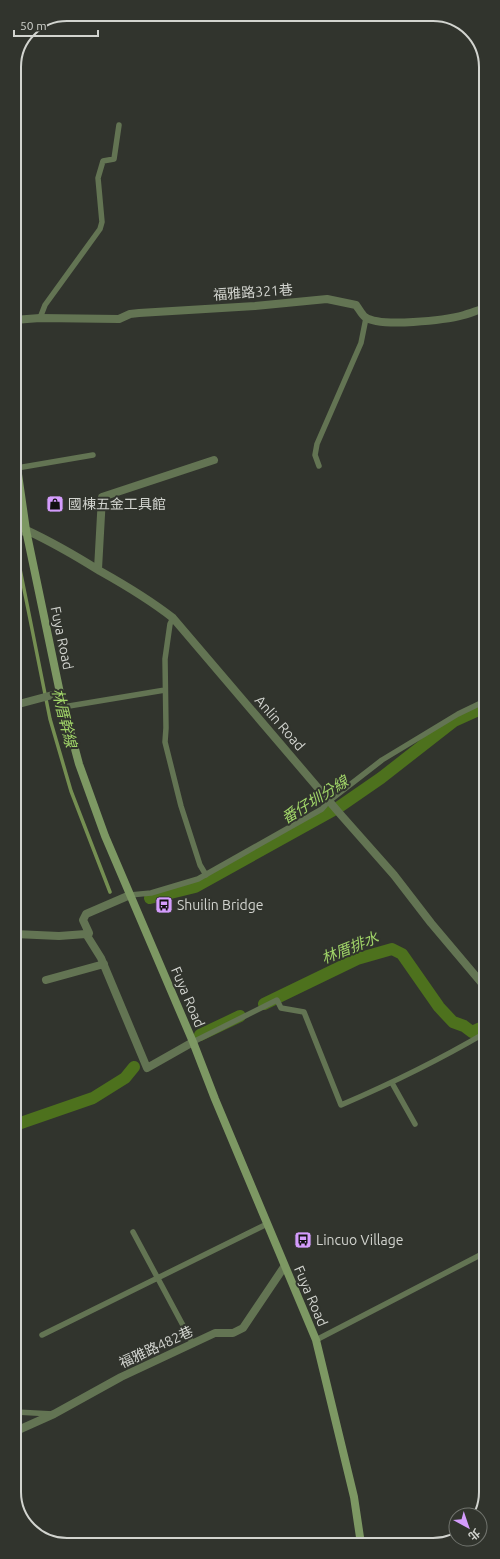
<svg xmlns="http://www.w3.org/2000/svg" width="500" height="1559" font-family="Ubuntu,'Noto Sans TC',sans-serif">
  <rect width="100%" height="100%" fill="#31342d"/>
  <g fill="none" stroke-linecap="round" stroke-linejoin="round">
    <path stroke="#758f52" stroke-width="3.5" d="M15,544L50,719L71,791L110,892"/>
    <path stroke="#4d711d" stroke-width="12" d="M150,898L195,887L339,807L381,778L454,721L485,707
      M264,1004L357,959L392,949L402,954L439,1007L453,1022L464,1026L472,1032L485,1026
      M200,1035L240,1016
      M15,1125L93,1098L125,1078L134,1067"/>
    <path stroke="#637453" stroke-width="5.5" d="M40,318L45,305L100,229L102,222L98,178L103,161L114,159L119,125
      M319,466L315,455L317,444L354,359L361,343L366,318
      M17,468L93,455
      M173,618L170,624L165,659L166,728L165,742L181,806L200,865L206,875
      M63,707L165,690
      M130,895L151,893L198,879L322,809L329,801L382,760L458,714L485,701
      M193,1042L277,1000L281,1008L304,1012L341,1105C390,1084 439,1060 485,1033
      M392,1083L415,1124
      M133,1232L193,1344
      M42,1335L267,1224
      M316,1340L486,1252
      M16,1412L53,1414"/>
    <path stroke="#637453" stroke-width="8" d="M14,320L40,318L119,319L130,314L139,313L255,306L327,299L356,305C359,309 362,315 365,317C380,328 446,320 464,315C471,313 478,310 485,308
      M15,534L26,530C52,542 76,556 100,571C125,585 150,600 173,618L341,815L394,875L431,923L485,987
      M98,569L102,497L214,460
      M15,705L60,693
      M15,934L59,936L86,934L89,933L83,920L86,914L130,895
      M86,934L101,958L147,1068L193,1042
      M46,980L104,964
      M16,1431L54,1414L121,1377L215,1333H233L243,1328L284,1267"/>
    <path stroke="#7d9863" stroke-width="8" d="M15,453L26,530L60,693L79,764L105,836L193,1042L215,1099L316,1340L354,1497L361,1544
      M15,522L26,530"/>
  </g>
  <defs>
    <g id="shop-square" transform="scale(0.9)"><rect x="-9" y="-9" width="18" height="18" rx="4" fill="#d49cfc" stroke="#31342d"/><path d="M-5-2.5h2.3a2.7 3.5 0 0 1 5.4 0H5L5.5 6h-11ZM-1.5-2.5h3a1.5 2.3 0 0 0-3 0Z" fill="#111"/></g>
    <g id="bus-square" transform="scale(0.9)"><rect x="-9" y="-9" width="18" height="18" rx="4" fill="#d49cfc" stroke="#31342d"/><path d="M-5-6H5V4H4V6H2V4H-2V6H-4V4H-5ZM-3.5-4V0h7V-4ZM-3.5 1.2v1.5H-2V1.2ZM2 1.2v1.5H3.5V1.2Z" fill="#111"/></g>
  </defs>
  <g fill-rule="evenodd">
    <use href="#shop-square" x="55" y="504"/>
    <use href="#bus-square" x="164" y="905"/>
    <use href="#bus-square" x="303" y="1240"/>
  </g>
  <g text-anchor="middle" stroke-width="4" stroke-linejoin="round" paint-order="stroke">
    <g font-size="14" fill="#d2d4cf" stroke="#31342d">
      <text transform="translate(253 292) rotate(-4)" y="5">福雅路321巷</text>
      <text transform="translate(62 638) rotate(78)" y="5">Fuya Road</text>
      <text transform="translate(280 723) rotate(49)" y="5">Anlin Road</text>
      <text transform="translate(188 997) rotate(67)" y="5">Fuya Road</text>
      <text transform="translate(311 1296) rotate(67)" y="5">Fuya Road</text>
      <text transform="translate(156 1347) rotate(-25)" y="5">福雅路482巷</text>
    </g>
    <g font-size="14" fill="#d2d4cf" stroke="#31342d" text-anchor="start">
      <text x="68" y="509">國棟五金工具館</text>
      <text x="177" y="910">Shuilin Bridge</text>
      <text x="316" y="1245">Lincuo Village</text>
    </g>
    <g font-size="15" font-style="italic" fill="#a0d468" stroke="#31342d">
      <text transform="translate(64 718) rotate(76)" y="5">林厝幹線</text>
      <text transform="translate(315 800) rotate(-32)" y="5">番仔圳分線</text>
      <text transform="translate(350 948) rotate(-22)" y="5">林厝排水</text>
    </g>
  </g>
  <path d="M0 0H500V1559H0ZM67 21H433A46 46 0 0 1 479 67V1492A46 46 0 0 1 433 1538H67A46 46 0 0 1 21 1492V67A46 46 0 0 1 67 21Z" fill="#31342d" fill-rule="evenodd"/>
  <path fill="none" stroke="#d2d4cf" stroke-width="2" d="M67 21H433A46 46 0 0 1 479 67V1492A46 46 0 0 1 433 1538H67A46 46 0 0 1 21 1492V67A46 46 0 0 1 67 21Z"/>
  <g transform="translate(468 1527) rotate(140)"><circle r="19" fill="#31342d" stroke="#71746e"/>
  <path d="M0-3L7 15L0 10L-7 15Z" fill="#d49cfc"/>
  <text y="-6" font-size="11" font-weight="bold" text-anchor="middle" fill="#d2d4cf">北</text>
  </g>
  <path d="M14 30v6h84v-6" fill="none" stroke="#d2d4cf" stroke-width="2"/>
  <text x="20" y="30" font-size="12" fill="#d2d4cf" stroke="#31342d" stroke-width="3" paint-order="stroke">50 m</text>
</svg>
